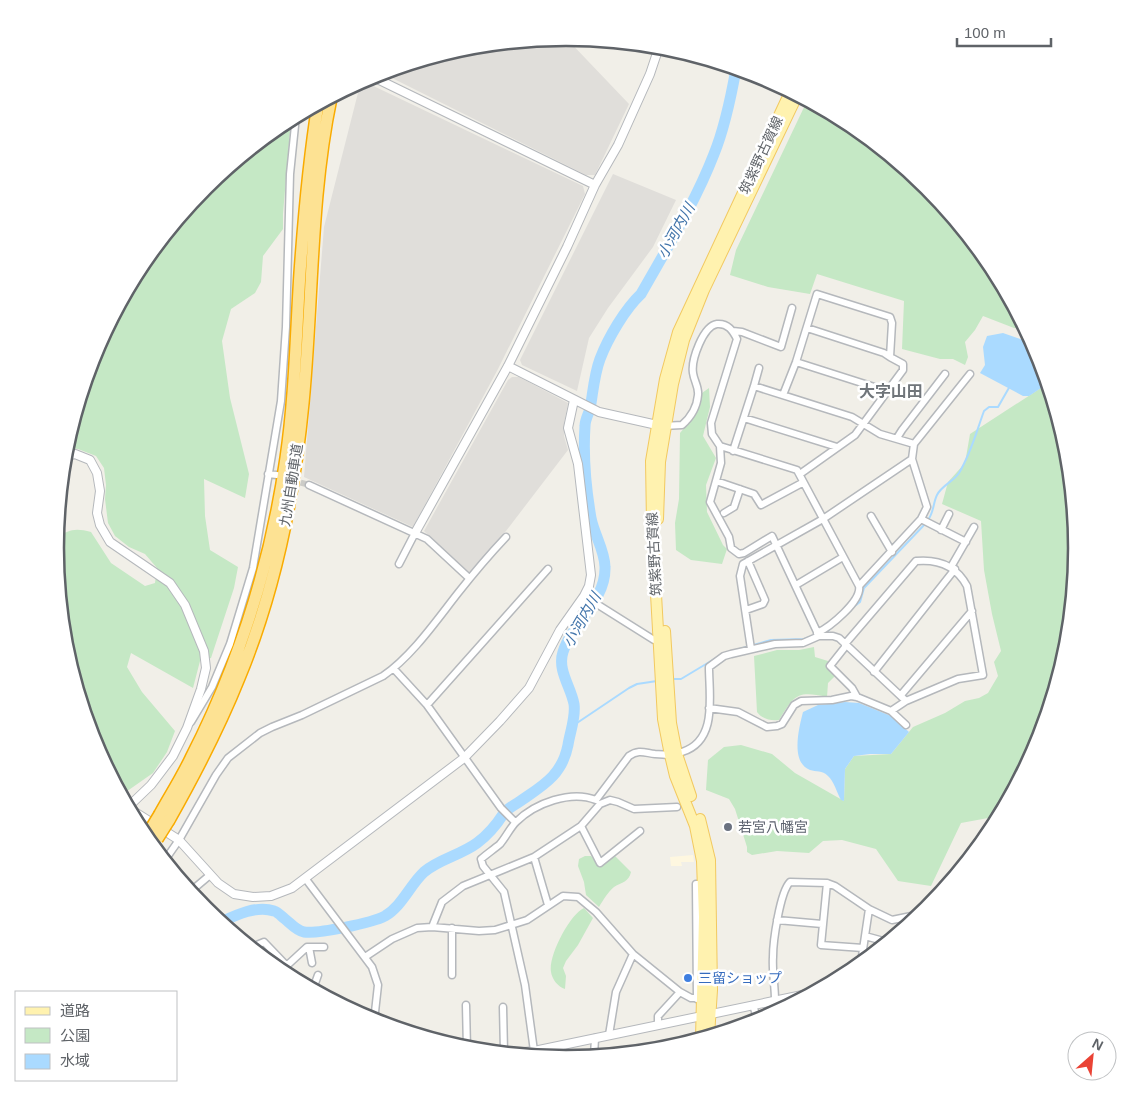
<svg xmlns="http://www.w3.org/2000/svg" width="1132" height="1096" font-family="Arial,'Noto Sans JP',sans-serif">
  <rect width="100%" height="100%" fill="#f1efe8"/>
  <path fill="#fef7e0" d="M693,855L694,862H681L682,866H671L670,857Z"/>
  <path fill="#e0deda" d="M566,38L629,104L595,175H586L382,73L467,47Z
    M361,81H363L583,186L585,194L498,369L413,527L304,477L324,227Z
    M613,174L676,200L653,247L608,308L589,338L577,391L522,365L520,360Z
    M512,377H519L568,403L564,423V436L568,450L506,531L468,574L424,531L508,380Z"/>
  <path fill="#c5e8c5" d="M807,101L850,124L927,187L991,265L1025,329L1014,328L983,316L975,330L965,342L968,357L965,365L953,359H940L902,349L904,301L817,274L810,294L768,287L730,275L736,250Z
    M291,119L283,214V229L263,256L261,282L255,293L231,309L222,341L230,398L249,474L245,498L204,479L205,516L210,550L238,567L234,588L211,658L200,661L193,688L131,653L127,667L142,692L175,731L167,752L153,773L123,794L118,788L94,743L65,647L56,548V539C68,529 76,528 91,532L111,563L145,586L155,583L157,568L145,554L129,547L115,536L108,523L105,499L106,485L104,468L96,456L78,449L65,448L94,352L142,264L205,187L283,123Z
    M1047,384L1067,449L1076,548L1067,648L1038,744L999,816L961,823L931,886L898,881L876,849L842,840L823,841L809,853L777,851L752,855L747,852V847L735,809L729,799L706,790L708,760L724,747L741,745L772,754L795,773L844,801L845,769L854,756L891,754L913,727L945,713L965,701L979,698L988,693L998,676L994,662L1001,651L992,614L984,570L981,521L942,504L948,482L965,463L970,434Z
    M709,388L710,407L703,436L716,458L706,485L707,512L723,545L727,549L722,564L691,560L676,550L675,523L679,499L680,433L691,420L702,393Z
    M814,647L815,657L828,661L838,673L828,683L827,697C796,690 794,696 779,720C771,721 762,719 757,712L754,656L777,650H799Z
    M585,856H591L600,867L615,856L631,872C629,882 622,882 614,887C608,892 603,900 599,907L586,895L584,882L578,866L579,859Z
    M584,908L593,918L578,945L566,961L563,968L566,976L565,989C558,987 552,979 551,972C548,956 570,914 584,908Z"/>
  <path fill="#aadaff" d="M1003,333L1026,341H1031L1038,353L1047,384L1029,396H1023L980,373L985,365L983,347L987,336Z
    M845,702L859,703L891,716L909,732L891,754H870L854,756L845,769L844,801L841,800C837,793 834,781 828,776C822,770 816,772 810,770C790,762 799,728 803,712L818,705Z"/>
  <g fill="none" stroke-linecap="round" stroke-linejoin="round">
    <path stroke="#aadaff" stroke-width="2" d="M928,520C934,512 933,503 937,495C942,485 953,482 959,473C971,453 976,433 984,411L989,407H998L1010,386
      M852,608L860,602L864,588L925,524
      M822,633L827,632L832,627
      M725,653L771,640L804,639L815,635
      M672,679H681L716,658
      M571,727L629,688L637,684L657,681"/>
    <path stroke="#aadaff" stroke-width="11" d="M221,922C236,915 257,905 274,911C278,912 282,917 285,919C290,923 297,931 304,932C318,934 372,923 385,916C402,906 410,885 424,872C439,859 461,855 477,843C488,835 497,824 504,813C507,809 514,805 519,802C542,786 562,776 568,745C570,732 576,717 574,704C571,687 557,670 563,652C572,623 606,601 605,567C605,551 594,534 591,518C586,489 583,456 585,426C585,420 588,415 590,409C593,393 594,375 600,359C608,338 625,309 641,294C667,248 695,203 714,154C725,127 731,97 736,69"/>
    <path stroke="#ccccc8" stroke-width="6" stroke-dasharray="6 3" stroke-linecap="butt" d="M292,480L309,485"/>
    <g stroke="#b5b8bc" stroke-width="9">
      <path id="minor" d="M807,328L884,353L890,357
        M733,331L742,332L781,347L792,308
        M796,362L887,391
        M754,386L759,368
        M783,395L796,362L817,294L890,317L892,323L890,357L903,364V370L855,435L800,474
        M744,418L837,447
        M663,426L682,425C690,418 697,407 698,395C699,387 694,381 693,373C691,360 703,326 717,324C728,323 733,331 737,339L711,423L712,434L720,446L797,470L859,586C862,601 830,627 817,633
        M897,438L902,430L945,374
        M720,446L721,463L710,502L729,537L731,548L739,554L744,553L772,536L819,636
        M733,451L754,386L852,417L880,434L914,444L970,374
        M268,474L277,475
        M716,481L754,494L761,505L802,483
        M309,485L427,539L469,578
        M724,513L734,507L740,489
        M871,516L892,552
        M921,519L966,542
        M941,530L949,514
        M399,564L415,533
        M951,567L974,527
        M796,585L843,557
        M859,586L921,519L927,507L912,459L914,444
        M584,596L654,640H659
        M746,610L763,604L765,600L748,561
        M751,649L740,576L743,564L823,519L912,459
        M394,669L427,705L501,808L515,822
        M874,672L955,569
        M901,695L972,611
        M427,705L548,569
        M709,708L738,712L767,727L777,726L782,724L794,705L801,701L832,700L851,696L857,697L891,711L906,701
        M891,711L906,725
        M191,722L212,687L230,644L253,568L281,401L286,327L290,174L296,116
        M581,826L600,863L640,831
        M534,857L548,905
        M165,860L179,840L216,775L228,758L260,733L272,727L302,715L383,676C412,656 436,621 458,593C473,574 489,555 506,537
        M305,878L372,967L378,985L374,1021
        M827,883L821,945L863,948
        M191,891L210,875
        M777,920L822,924
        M432,927L442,902L463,886L534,857L581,826L600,804L610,800L618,802L634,809L677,807
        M865,936L887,942
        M252,947L264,942L287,966
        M309,947L312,963
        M365,957L392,939L417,928L432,927L479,931L495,930L527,920L563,896L578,897L596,912L633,954L680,992L691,998H702
        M861,963L869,909
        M281,971L307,947H324
        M452,975V928
        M313,989L318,975
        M697,999L696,884H704
        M775,1000C775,986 772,971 773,957C773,941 780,892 790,882L827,883L835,886L869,909L892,920L921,914
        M466,1005L467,1049
        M753,1005L758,1021
        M503,1007L504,1052
        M658,1024V1016L680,992
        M609,1035L616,992L633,954
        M534,1051L525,985L504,892L483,866L481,859C487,854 494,849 500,844C506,837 510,828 516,822C535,803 571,790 596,800L629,756C639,749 645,753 655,754C660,754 666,755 671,755C674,755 678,753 682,752C718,741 709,696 709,667L724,656L731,654L775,644L803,643L819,636H833L839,638L906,701L958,679L983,675L967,586C956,565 938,559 916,561L845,644V647L830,666L852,688L857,697
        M594,1056L595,1038"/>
    </g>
    <g stroke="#b5b8bc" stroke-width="10">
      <path id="tertiary" d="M371,76L595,185
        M508,366L599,412L657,425
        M65,456L75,454L90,460L97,473L100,491L97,513L100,525L110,542L170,583L185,605L204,651L206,668L201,689L187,728L173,756L151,785L128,807
        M415,533L508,366L567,247L595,185L618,145L650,74L659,47
        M130,809L179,840L218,883L234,894L253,897L271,896L292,888L464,758L500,721L529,688L560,630L584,596L589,586L591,575L578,464L568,428L574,400
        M515,1053L534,1051L812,993"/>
    </g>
    <g stroke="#f2c960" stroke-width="12">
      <path id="primary" d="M658,519L660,462L673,384L684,340L704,290L797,96
        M665,631L671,723L677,754L691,796
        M700,819L710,860L712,990L709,1036
        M701,1038L704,917L702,861L695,826L675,776L670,755L663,719L652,523L651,461L665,379L678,332L790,92"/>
    </g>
    <g stroke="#f9ab00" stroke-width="14">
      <path id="motorway" d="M160,814C170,796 182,777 191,758C239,664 271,563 286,458C295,397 296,335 300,273C304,217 309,160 318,104
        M169,820C195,774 219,728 239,678C275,591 294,497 303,403C313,301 310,198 331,98"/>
    </g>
    <use href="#minor" stroke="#fff" stroke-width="6"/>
    <use href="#tertiary" stroke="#fff" stroke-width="8"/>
    <use href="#primary" stroke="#fff2af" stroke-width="10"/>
    <use href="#motorway" stroke="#fde293" stroke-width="11"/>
    <g stroke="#f9ab00" stroke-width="14" stroke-linecap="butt">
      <path id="motorway-bridge" d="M149,832L160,814
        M157,839L169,820"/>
    </g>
    <use href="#motorway-bridge" stroke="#fde293" stroke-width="11"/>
  </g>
  <circle fill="#6b7280" stroke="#fff" stroke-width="2" cx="728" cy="827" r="5"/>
  <circle fill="#3f7fe0" stroke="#fff" stroke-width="2" cx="688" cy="978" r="5"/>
  <g text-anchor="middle" stroke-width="5" stroke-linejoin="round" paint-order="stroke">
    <g font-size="14" fill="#5f6368" stroke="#fff">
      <text transform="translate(761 155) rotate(-65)" y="5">筑紫野古賀線</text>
      <text transform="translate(291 485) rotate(-81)" y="5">九州自動車道</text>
      <text transform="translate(654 554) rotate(-93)" y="5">筑紫野古賀線</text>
    </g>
    <g font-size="14" fill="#5b616d" stroke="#fff" text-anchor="start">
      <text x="738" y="832">若宮八幡宮</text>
    </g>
    <g font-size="14" fill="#366cbe" stroke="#fff" text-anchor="start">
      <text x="698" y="983">三留ショップ</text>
    </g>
    <g font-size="15" font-style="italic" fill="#4174aa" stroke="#fff">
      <text transform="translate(676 231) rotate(-61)" y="5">小河内川</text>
      <text transform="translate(582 620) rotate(-60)" y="5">小河内川</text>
    </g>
    <g font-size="16" font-weight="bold" fill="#70757a" stroke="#fff">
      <text x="891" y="397">大字山田</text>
    </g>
  </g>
  <path d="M0 0H1132V1096H0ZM64 548a502 502 0 1 1 1004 0a502 502 0 1 1-1004 0Z" fill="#fff" fill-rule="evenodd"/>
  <path fill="none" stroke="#5f6368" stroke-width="2.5" d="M64 548a502 502 0 1 1 1004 0a502 502 0 1 1-1004 0Z"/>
  <rect x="15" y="991" width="162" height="90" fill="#ffffff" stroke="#bfc1c3"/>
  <rect x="25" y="1007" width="25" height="8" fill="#fff2af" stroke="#bfc1c3"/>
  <text x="60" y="1016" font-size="15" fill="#5f6368">道路</text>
  <rect x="25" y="1028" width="25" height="15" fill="#c5e8c5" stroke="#bfc1c3"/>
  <text x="60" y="1041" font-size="15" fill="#5f6368">公園</text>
  <rect x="25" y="1054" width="25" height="15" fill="#aadaff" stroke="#bfc1c3"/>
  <text x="60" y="1066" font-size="15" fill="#5f6368">水域</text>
  <g transform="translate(1092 1056) rotate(27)"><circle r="24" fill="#ffffff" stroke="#bfc1c3"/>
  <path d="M0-4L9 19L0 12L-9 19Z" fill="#ea4335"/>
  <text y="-8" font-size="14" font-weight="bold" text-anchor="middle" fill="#5f6368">N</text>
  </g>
  <path d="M957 38v8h94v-8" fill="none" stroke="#5f6368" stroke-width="2.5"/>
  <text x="964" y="38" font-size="15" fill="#5f6368" stroke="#ffffff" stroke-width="4" paint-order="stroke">100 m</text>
</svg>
